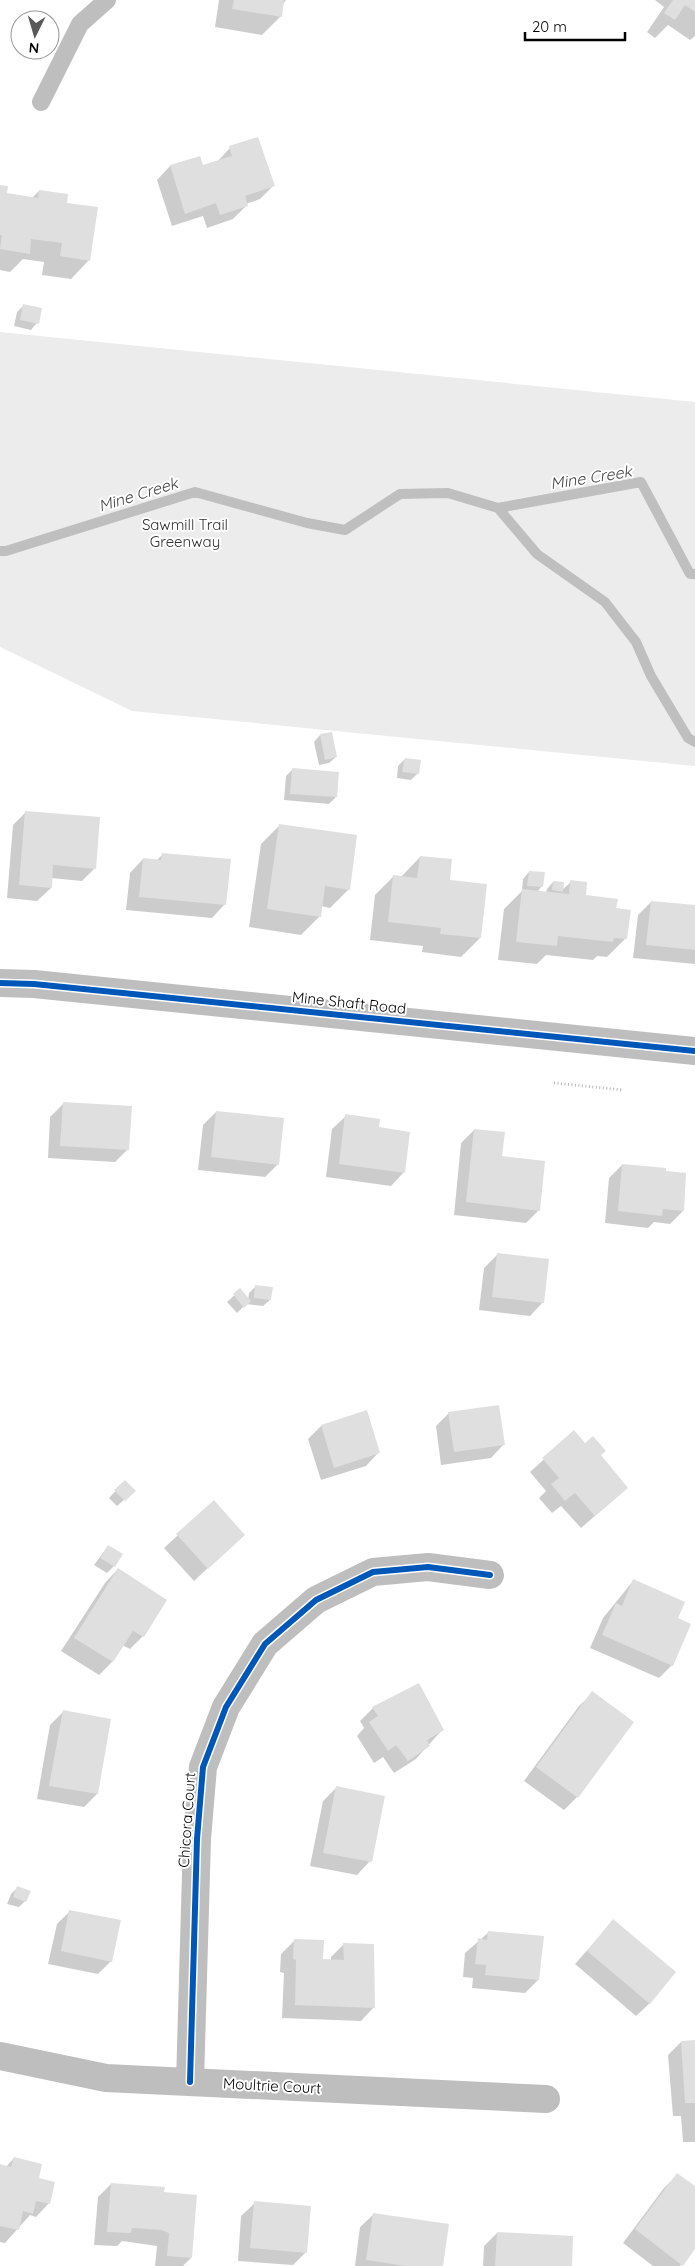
<svg xmlns="http://www.w3.org/2000/svg" width="695" height="2266" font-family="Quicksand,sans-serif">
  <rect width="100%" height="100%" fill="#fff"/>
  <path fill="#ececec" d="M0,332L695,402V766L132,711L0,647Z"/>
  <path fill="#0003" d="M219,0H286L283,4L281,16L262,35L215,27Z
    M655,0H695V36L690,40L668,25L655,38L647,32L664,7Z
    M230,148L273,186L260,199L246,204V206L233,219L207,228L203,216L172,226L157,180L170,166L200,157L202,166L217,162Z
    M0,186L6,195L32,198L39,191L89,260L71,279L42,275L44,262L23,259L10,272L0,270Z
    M23,306L37,323L31,330L14,326L17,312Z
    M320,735L336,757L329,763L319,765L314,742Z
    M405,759L418,773L411,780L397,778L398,766Z
    M292,770L336,797L329,804L284,800L286,776Z
    M26,812L95,868L82,881L51,878V888L37,901L7,898L13,825Z
    M279,826L349,889L330,908L321,906L320,916L301,935L249,927L261,844Z
    M163,854L225,904L212,918L126,910L130,873L143,859L156,861Z
    M420,857L448,881L486,885L480,938L461,957L422,952L423,946L370,940L375,895L394,876L401,877Z
    M529,872L542,886L537,892L546,893L547,889L553,882L562,890L571,882L584,896L615,910L626,938L607,957L597,956L593,960L546,955L537,964L498,960L504,909L522,891L523,879Z
    M651,902L695,907V964L633,958L638,915Z
    M63,1104L128,1149L115,1162L48,1158L50,1117Z
    M216,1112L278,1164L265,1177L198,1170L203,1125Z
    M346,1116L378,1128L404,1172L391,1186L326,1177L332,1129Z
    M474,1130L501,1158L539,1210L526,1223L454,1215L461,1143Z
    M622,1165L683,1211L670,1224L654,1222L648,1228L605,1223L609,1178Z
    M498,1254L543,1302L530,1316L479,1310L484,1268Z
    M256,1286L270,1300L263,1306L246,1304L237,1313L227,1302L240,1290L248,1300L249,1293Z
    M449,1413L504,1444L491,1458L441,1465L436,1426Z
    M321,1426L379,1452L366,1466L321,1480L308,1439Z
    M574,1432L585,1445L599,1456L627,1488L581,1528L561,1506L552,1513L539,1498L546,1491L530,1472Z
    M125,1481L134,1491L117,1506L109,1498Z
    M214,1502L243,1535L194,1581L164,1548Z
    M108,1546L114,1566L107,1573L94,1565Z
    M118,1569L166,1600L143,1636L130,1649L122,1645L112,1662L99,1675L61,1651L105,1583Z
    M633,1581L676,1619L672,1665L659,1678L590,1648L603,1618Z
    M593,1693L632,1722L577,1797L564,1810L524,1781L579,1706Z
    M373,1708L442,1730L416,1759L394,1773L383,1757L374,1763L357,1736L364,1728L360,1721Z
    M63,1712L110,1720L97,1794L84,1807L37,1799L50,1725Z
    M336,1788L370,1861L357,1875L310,1866L323,1801Z
    M17,1888L25,1901L19,1907L7,1904L11,1894Z
    M70,1911L111,1961L98,1974L48,1964L57,1924Z
    M613,1921L650,2003L636,2016L575,1964Z
    M489,1932L542,1937L538,1980L525,1993L472,1988L473,1978L463,1977L465,1953Z
    M294,1941L321,1961H331V1957L344,1944L374,2007L361,2021L282,2018L284,1973L280,1972L281,1954Z
    M695,2041V2142H683L681,2116H673L668,2055L681,2042Z
    M14,2158L37,2179L49,2203L36,2217L30,2215L5,2243L0,2242V2165L6,2167Z
    M677,2175L695,2188V2247L680,2266H653L623,2243L664,2188Z
    M111,2184L163,2193L191,2258L183,2266H155L157,2246L122,2241L117,2246L94,2245L98,2197Z
    M255,2203L306,2252L293,2265L238,2261L241,2216Z
    M374,2214L442,2266H355L360,2227Z
    M497,2233L570,2266H483L484,2246Z"/>
  <g fill="none" stroke-linecap="round" stroke-linejoin="round">
    <path stroke="#bfbfbf" stroke-width="10" d="M498,508L641,482L690,574H695
      M0,551H6L195,492L307,523L345,530L400,494L448,493L498,508L537,554L605,602L636,642L651,676L688,738L695,742"/>
  </g>
  <path fill="#dfdfdf" d="M234,0H284L282,17L232,9Z
    M673,0H695V12L685,5L675,20L664,13Z
    M258,137L275,186L245,196L248,206L220,215L216,203L185,214L170,165L200,156L203,165L232,156L229,146Z
    M0,185L8,186L7,193L38,198L39,190L68,194L67,203L98,207L90,261L60,256L62,243L31,239L30,254L0,249L2,235H0Z
    M23,304L42,308L39,324L20,320Z
    M332,732L337,757L325,760L320,734Z
    M405,758L421,760L419,774L402,772Z
    M292,768L339,772L337,797L290,794Z
    M25,811L100,817L96,869L53,865L52,888L19,885Z
    M279,824L357,835L350,890L325,886L321,917L267,909Z
    M162,853L231,859L226,905L139,897L143,858L161,860Z
    M420,856L452,859L450,880L487,884L481,938L440,934L441,928L388,922L393,875L417,878Z
    M529,871L545,872L543,887L527,886Z
    M570,880L587,882L586,895L618,899L616,908L631,910L627,939L614,938L613,942L558,936L557,946L516,942L522,889L569,894Z
    M553,881L564,882L563,892L552,890Z
    M651,901L695,905V950L646,945Z
    M63,1102L132,1106L129,1150L60,1146Z
    M216,1111L284,1118L279,1165L211,1157Z
    M345,1114L380,1119L379,1127L410,1132L405,1173L339,1164Z
    M474,1129L505,1132L502,1156L545,1161L540,1211L466,1202Z
    M622,1164L666,1168V1171L686,1173L684,1211L663,1209L662,1216L618,1211Z
    M497,1253L549,1259L544,1303L492,1297Z
    M255,1285L273,1287L271,1300L254,1298Z
    M240,1288L251,1301L244,1308L233,1294Z
    M499,1405L505,1445L454,1452L448,1412Z
    M367,1410L380,1453L334,1468L321,1425Z
    M574,1430L585,1443L593,1436L606,1451L601,1455L628,1488L595,1516L575,1493L565,1501L551,1484L559,1478L542,1458Z
    M125,1480L136,1491L125,1501L114,1490Z
    M214,1500L245,1535L208,1569L176,1534Z
    M108,1545L123,1554L115,1567L100,1558Z
    M118,1568L167,1600L144,1637L133,1631L113,1662L74,1638Z
    M633,1579L685,1602L678,1618L691,1624L673,1666L602,1635L616,1603L622,1606Z
    M419,1683L444,1730L427,1740L430,1746L408,1761L396,1745L388,1751L369,1722L378,1716L372,1707Z
    M592,1691L634,1722L578,1798L536,1767Z
    M63,1710L111,1719L98,1794L49,1786Z
    M336,1786L385,1796L372,1862L323,1853Z
    M17,1886L31,1891L26,1902L13,1897Z
    M69,1910L121,1920L112,1962L61,1951Z
    M613,1919L676,1972L650,2004L587,1951Z
    M488,1931L544,1936L539,1980L485,1975L486,1965L475,1964L478,1938L487,1940Z
    M294,1939L324,1940L323,1959L344,1960L343,1943L374,1944L375,2008L295,2005L296,1960L293,1959Z
    M695,2040V2103H685L681,2041Z
    M14,2157L42,2164L39,2178L55,2182L50,2204L36,2201L33,2214L23,2211L19,2230L0,2226V2164L11,2167Z
    M677,2173L695,2186V2249L683,2266L635,2229Z
    M111,2183L165,2187L164,2192L197,2195L192,2258L167,2256L169,2233L161,2230L132,2228L131,2233L107,2232Z
    M254,2201L311,2206L307,2253L250,2248Z
    M373,2213L449,2224L443,2266H406L366,2260Z
    M497,2232L573,2236L572,2266H495Z"/>
  <g fill="none" stroke-linecap="round" stroke-linejoin="round">
    <path stroke="#b9b9b9" stroke-width="3" stroke-dasharray="1 2.5" stroke-linecap="butt" d="M554,1083L623,1090"/>
    <path stroke="#bebebe" stroke-width="18" d="M41,102L80,24L107,0"/>
    <path stroke="#bebebe" stroke-width="28" d="M0,2056L106,2078L546,2099
      M190,2082L197,1839L203,1767L226,1707L265,1644L316,1600L373,1572L428,1567L490,1575"/>
    <path stroke="#bebebe" stroke-width="28" d="M0,983L34,984L695,1051"/>
    <g stroke="#fff" stroke-width="9">
      <path id="cycleway" d="M0,983L34,984L695,1051
        M190,2082L197,1839L203,1767L226,1707L265,1644L316,1600L373,1572L428,1567L490,1575"/>
    </g>
    <use href="#cycleway" stroke="#0057b8" stroke-width="6"/>
  </g>
  <g text-anchor="middle" stroke-width="4" stroke-linejoin="round" paint-order="stroke">
    <g font-size="15" fill="#333" stroke="#fff">
      <text x="185" y="530">Sawmill Trail<tspan x="185" dy="17">Greenway</tspan></text>
    </g>
    <g font-size="15" fill="#000" stroke="#fff">
      <text transform="translate(349 1003) rotate(6)" y="5">Mine Shaft Road</text>
      <text transform="translate(187 1820) rotate(-86)" y="5">Chicora Court</text>
      <text transform="translate(272 2086) rotate(3)" y="5">Moultrie Court</text>
    </g>
    <g font-size="16" font-style="italic" fill="#444" stroke="#fff">
      <text transform="translate(591 477) rotate(-9)" y="6">Mine Creek</text>
      <text transform="translate(138 494) rotate(-17)" y="6">Mine Creek</text>
    </g>
  </g>
  <g transform="translate(35 35) rotate(185)"><circle r="24" fill="#ffffff" stroke="#999999"/>
  <path d="M0-4L9 19L0 12L-9 19Z" fill="#595959"/>
  <text y="-8" font-size="14" font-weight="bold" text-anchor="middle" fill="#000000">N</text>
  </g>
  <path d="M525 32v8h100v-8" fill="none" stroke="#000000" stroke-width="2.5"/>
  <text x="532" y="32" font-size="15" fill="#000000" stroke="#ffffff" stroke-width="4" paint-order="stroke">20 m</text>
</svg>
